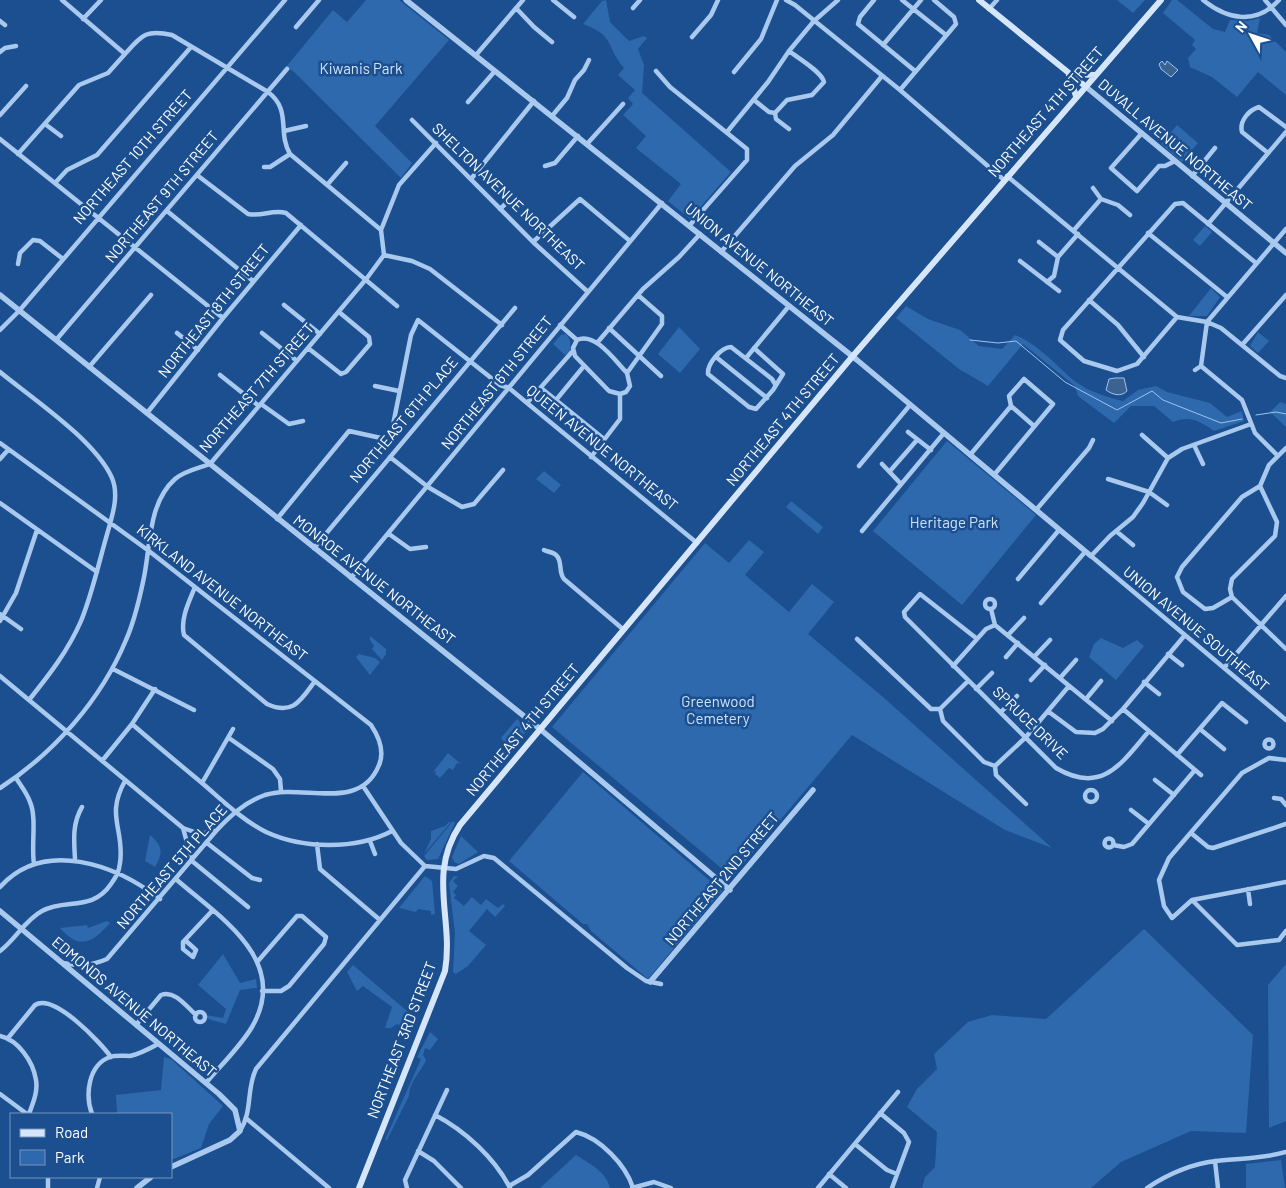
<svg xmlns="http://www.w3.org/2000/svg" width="1286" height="1188" font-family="Barlow,sans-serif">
  <rect width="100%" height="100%" fill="#1b4f8f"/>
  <path fill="#2e69ad" d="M366,0H399L449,40L375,126L412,163L401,178L293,71L286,67L333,10L347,22Z
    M606,0L610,22L629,41L644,36L647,38L638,49L644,65L642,93L731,172L690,219L668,201L681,184L636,148L646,136L623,115L633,104L628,98L635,90L618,75L624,68C605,46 616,36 583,24L602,1Z
    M1117,0H1145L1133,13Z
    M1172,0H1177L1213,29L1225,32L1230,20L1247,21L1260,18L1257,33L1269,35L1286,52V95L1258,72L1237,97L1212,77L1190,67L1188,58L1196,49L1192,45L1195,40L1163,13Z
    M1177,125L1198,143L1182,162L1161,144Z
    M1205,226L1212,232L1200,246L1193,240Z
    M1211,288L1220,297L1207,316H1189Z
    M906,306L928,319L960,330L979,346L1002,349L1015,335C1039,344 1056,366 1076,382C1090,392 1106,397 1123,401L1138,390L1156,386L1167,392L1210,403L1227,417L1242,411L1244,421L1214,431C1200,421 1190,415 1173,422L1154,406H1131L1114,423L1078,396L1075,386L1023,344L988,386L959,369L896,318Z
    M679,327L700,349L680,373L658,354Z
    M1258,332L1269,341L1258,353L1250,346Z
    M566,334C572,341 570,344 570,352L565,355L553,344L561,335Z
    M1280,402L1286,404V427L1270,412Z
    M947,441L1036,515L962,605L873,531Z
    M544,471L561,485L554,493L536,479Z
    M791,501L823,527L818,534L786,507Z
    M749,540L764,552L745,575L789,612L812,584L834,602L808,634L883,697L1052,848L1005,830L852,735L732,877L552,727L705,543L729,563Z
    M370,636L386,649V654L382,660L372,649L374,646L370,640Z
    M1101,638L1123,648L1137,640L1144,646L1116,680L1089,657L1094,644Z
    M359,654L375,658L380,662L370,675L356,657Z
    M517,719L528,729L510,751L501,738Z
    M448,753L461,764L457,763L453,770L449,768L440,778L435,774L436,771L433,772Z
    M583,772L722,891L648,979L591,931L587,924H583L509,861Z
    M453,821L455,823L438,859L427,860L424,856Z
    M449,822H451L424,854L431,839V831L445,826Z
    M150,835C163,846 163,853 155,867L145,861Z
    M461,836L478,852L459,864L454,862L452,857Z
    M425,876L432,881L435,914L431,915V911L418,909L416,912L399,908Z
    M454,876H458L453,881L458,886L453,892L456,895L454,898L464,906L472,897L481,905L486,899L498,908L503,904L505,906L495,917L487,909L469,931L486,945L468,966L456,974L453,972L455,933L449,883Z
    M107,921L110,923C93,942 80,951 60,928L87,925L88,928Z
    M1144,929L1253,1035L1246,1133L1191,1131L1121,1162L1091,1188H922L925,1177L935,1167L937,1132L907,1107L917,1089L937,1069L934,1054L968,1022L992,1015L1046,1019Z
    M223,954L240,983L256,979L257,988L240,990L226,1024L208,1019L206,1015L223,1018L226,1009L198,985Z
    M1286,964V1121L1269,1128L1268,985Z
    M353,965L414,1017L416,1020L411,1032L397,1024L391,1028H385L392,1007L363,986L357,991L347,972Z
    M430,1032L438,1039L430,1050L425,1048L423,1055L426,1060C421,1072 409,1082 409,1096L387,1140H385L421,1059L417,1057Z
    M164,1057L171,1059L223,1106L209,1124L201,1148L171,1160V1114H117L116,1095L161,1090Z
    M576,1155C590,1164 606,1171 610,1188H540Z
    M1281,1160L1285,1188H1246V1164Z"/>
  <path fill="#3c6290" stroke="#9cc4f0" d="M1162,61L1165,65L1167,61L1178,70L1171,77L1161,69L1159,64Z
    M1115,378H1124L1127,391C1121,397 1113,395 1106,390L1109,379Z"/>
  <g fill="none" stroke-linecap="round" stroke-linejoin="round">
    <path stroke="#9cc4f0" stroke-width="1" d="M970,340L998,343L1016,341L1065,382L1117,410L1152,391L1163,400L1221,423L1242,419
      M1256,415L1276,412L1286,414"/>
    <path stroke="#a9c9ee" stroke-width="4.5" d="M62,0L125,54C142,35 146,29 172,35L268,92C292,110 277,132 290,154L381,230
      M553,0L574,17
      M786,0L795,5L900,90L1004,180
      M874,0L860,17L858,24L915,71
      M902,0L946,35
      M1203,0C1228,20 1256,25 1279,0
      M1265,0L1286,25
      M516,8L534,27L552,42
      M633,8L640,0
      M989,9L997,0
      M83,19L101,0
      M0,21L5,25
      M296,27L319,0
      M692,37L711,15L718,0
      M883,45L921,0
      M0,52L5,48L16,46
      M476,55L523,0
      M656,71L670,87L747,149V160L689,226
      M734,72L761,39L777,0
      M900,90L956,24L954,17L934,0
      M754,100L769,112L775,113L776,119L789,129
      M468,102L495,71
      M775,113L787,100L812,95L824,82C822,72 798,58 789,51
      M0,115L26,86
      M552,116L567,98L575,80L584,70L589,60
      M412,120L533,242L588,292
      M45,124L61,136
      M284,131L306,126
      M727,132L768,82L789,51L814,21L838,0
      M1142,133L1111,168L1137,191L1159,166H1165L1175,161
      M0,139L223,318
      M587,144L623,104
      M1268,153L1242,132C1239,121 1249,110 1259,107L1286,127
      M18,154L79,85L108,73L125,54
      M545,166L555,163L578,136
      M264,167H270L290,154
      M197,175L248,214C262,217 273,209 286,213L397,306
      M1007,176L1177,317L1207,322L1221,328L1280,376L1286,378
      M1192,176L1215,148
      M471,179L534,101
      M55,183L67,170L97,155L191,47
      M327,185L346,163
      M1093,188L1101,199L1118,205L1130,215
      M500,209L513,197
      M167,211L253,281
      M1208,224L1286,132
      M1074,230L1101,199
      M1148,233L1227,297
      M533,242L580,199L630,241
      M1039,242L1058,257
      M721,252L795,166L833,135L882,76
      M384,255L412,261L430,269L502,325
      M1020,261L1059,291
      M18,264L20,253L33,240L40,241L63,259
      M1047,282L1054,276L1058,257L1078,234
      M1089,300L1118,325L1144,357
      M284,305L320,334
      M1177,317L1137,364L1117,371L1084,361L1060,340L1063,330L1175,204L1183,203L1256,263
      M560,325L577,340C595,331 616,362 627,373
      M609,328L661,376
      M0,330L19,311L285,0
      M177,333L198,350
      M262,333L297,361
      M56,340L287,69
      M577,340L573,348L575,356L609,391L620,394
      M597,343L643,289L679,257L700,234
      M1242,345L1286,295
      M308,348L341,374L346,372L370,344L369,337L339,312
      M754,348L783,374L773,390L756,409L749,407L708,374C707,364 721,347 731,347L772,379L775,384
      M716,357L767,398
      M746,358L789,306
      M1201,366L1242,400L1255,433L1277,455
      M89,367L151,295
      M1195,370L1201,366L1207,322L1286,229
      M0,372C33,399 95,440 112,478C120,497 111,519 106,538C98,566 92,594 81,621C68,651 49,675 29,700
      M220,375L259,406
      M375,386L399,391
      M541,388L604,439
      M556,400L584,366
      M527,403L572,352
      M261,404L289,424L303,421
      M1011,406L1034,426
      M147,413L223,318L301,225
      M1251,424L1182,449L1168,458L1143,503L1133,517L1110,536L1091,556L1286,720
      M908,432L931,450
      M1142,435L1168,458
      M0,443L149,551L371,725C379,737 385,751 379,765C360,813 302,783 265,795C245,802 230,816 216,831L107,959C91,966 79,966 63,963
      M1194,445L1203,464
      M1286,448L1269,465L1260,486L1277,522L1275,536L1232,579L1230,589L1232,597L1286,649
      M970,455L1011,406L1009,396L1024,379L1053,404L994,475
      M390,457L428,487L462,507L474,504L503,470
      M591,457L620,419V394L626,392L630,386L627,373L662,324V316L638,295
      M0,459L8,450
      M882,464L901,484
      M859,466L910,405
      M890,471L917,440
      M1108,479L1149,492L1167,505
      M0,503L97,572
      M1036,510L1089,448L1093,440
      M277,519L349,431L390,440L411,335L418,320L500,385L509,388L527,403L697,543
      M862,531L944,433
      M1116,531L1133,545
      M389,534L410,549L426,547
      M314,548L515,308
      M544,550C548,552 553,552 556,555C563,561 558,572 564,579L624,630
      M351,578L662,203
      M1018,579L1059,530
      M195,587C189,602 180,619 184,635L267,704C293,716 301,700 315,681
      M1232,597L1213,608L1205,609L1183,592L1177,577L1182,567L1242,497L1260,486
      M985 604a5 5 0 1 1 10 0a5 5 0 1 1-10 0Z
      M1041,603L1085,552
      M991,609L995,625
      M0,614L21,629
      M0,621L16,593L37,530
      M995,625L1112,721
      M1008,635L1024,618
      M976,638L920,594L904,612L905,617L1056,768C1102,795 1121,764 1149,731
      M857,639L931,709H940L943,721L984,762L995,766L996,775L1026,804
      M1168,654L1182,665
      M1006,657L1018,643
      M1034,657L1050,640
      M953,666L986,629L995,625
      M1224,668L1286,596
      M113,669L194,710
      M0,676L183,828L192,861L248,907
      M1060,678L1076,660
      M1031,680L1045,665
      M1144,682L1159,694
      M976,689L992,673
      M1086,699L1101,681
      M940,709L968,681
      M1123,709L1201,775
      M1001,712L1017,696
      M1049,712L1076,732L1095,733L1103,729L1123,709L1185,635
      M132,724C155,744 179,764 202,783C222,800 242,820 266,832C303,849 356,850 392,831
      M1200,729L1224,749
      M229,738L273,769L280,779L281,791
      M1264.5 744a4.5 4.5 0 1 1 9 0a4.5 4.5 0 1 1-9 0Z
      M1177,755L1222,703L1246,722
      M1286,760L1269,758L1242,773L1169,858L1159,880L1164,906L1172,918L1192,900L1237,945L1279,940L1286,931
      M102,761L132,724L155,689
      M995,766L1026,737L1069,686
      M16,778C21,786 27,793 30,802C37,818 31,845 34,864
      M1155,780L1174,795
      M202,783L233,729
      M363,786L401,843L425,866L456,869L484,856L494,858L627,968L646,981L661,984
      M0,788C54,753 101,700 126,640C134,622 139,601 143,582C151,548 147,504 175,479C184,471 199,468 210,464L367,278L384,255L381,230L399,185L436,143
      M1085 796a6 6 0 1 1 12 0a6 6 0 1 1-12 0Z
      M1274,798L1281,799L1286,805
      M1131,810L1149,824
      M183,828L200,834L215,831
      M1191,833L1208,847L1213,848L1286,824
      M1104.5 843a4.5 4.5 0 1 1 9 0a4.5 4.5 0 1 1-9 0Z
      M370,841L375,854
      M207,843L252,878L260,880
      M317,844L320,869L380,920
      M1113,845L1124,847L1132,844L1195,770
      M75,859C74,841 72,824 82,807
      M177,880C219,917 291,960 252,1027C240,1047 221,1065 206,1083
      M0,887C44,838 116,865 160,899
      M1248,889L1250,904
      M1192,900L1286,882
      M185,940L196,950L193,957L183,949V942L212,911
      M0,951C15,940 25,920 42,911C66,898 92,912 111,884C116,877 119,872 120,863C125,830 105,816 125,781
      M258,961L297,916H302L326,937L324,944L289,986L281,991H262
      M195 1017a5 5 0 1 1 10 0a5 5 0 1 1-10 0Z
      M136,1025L161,995C175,990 186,1006 196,1015
      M0,1036C18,1040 33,1061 36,1080C38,1092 33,1103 29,1114
      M8,1038L35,1005C54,993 100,1042 111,1057
      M0,1094L27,1114
      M880,1113L904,1133L909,1142L892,1188
      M92,1114C85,1095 88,1065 110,1057C116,1055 123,1056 130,1056C140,1054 149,1049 158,1044
      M435,1115C464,1130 495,1158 510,1188
      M247,1119L329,1188
      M240,1131C253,1110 246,1090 256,1069L425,866
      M855,1144L887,1170L897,1174
      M418,1151L434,1161L461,1188
      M1215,1161L1218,1188
      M829,1174L846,1188
      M509,1186L528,1175L576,1132C600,1138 626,1165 633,1188
      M48,1188V1177
      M97,1188L100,1177
      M407,1188L405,1180L447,1090
      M632,1188L654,1182L671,1188
      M818,1188L898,1092
      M1147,1188C1168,1174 1191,1164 1216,1161C1240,1158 1263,1159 1286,1152"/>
    <path stroke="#a9c9ee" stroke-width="5.5" d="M406,0L857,360L1091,556
      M1085,86L1286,253
      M0,295L540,729L730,890
      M0,911L219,1094L235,1110L240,1131L230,1140L171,1167
      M650,982L813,790
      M137,1188L151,1177"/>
    <path stroke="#d6e6fa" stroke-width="6" d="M979,0L1085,86
      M1070,74L1095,75
      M1069,75L1076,96
      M359,1188L445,971C454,918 427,875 460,825L852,357L1161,0"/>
  </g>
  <g text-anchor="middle" stroke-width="5" stroke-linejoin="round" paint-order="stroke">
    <g font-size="15" fill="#cfe3fa" stroke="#1b4f8f">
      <text x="361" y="74">Kiwanis Park</text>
      <text x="954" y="528">Heritage Park</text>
      <text x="718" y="707">Greenwood<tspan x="718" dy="17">Cemetery</tspan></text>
    </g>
    <g font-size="15" fill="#fff" stroke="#1b4f8f">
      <text transform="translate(1046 112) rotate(-49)" y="5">NORTHEAST 4TH STREET</text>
      <text transform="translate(1175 145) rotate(40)" y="5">DUVALL AVENUE NORTHEAST</text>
      <text transform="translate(133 157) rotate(-49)" y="5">NORTHEAST 10TH STREET</text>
      <text transform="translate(162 197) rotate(-50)" y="5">NORTHEAST 9TH STREET</text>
      <text transform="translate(508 197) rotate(44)" y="5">SHELTON AVENUE NORTHEAST</text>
      <text transform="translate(759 265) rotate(39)" y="5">UNION AVENUE NORTHEAST</text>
      <text transform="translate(214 311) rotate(-51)" y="5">NORTHEAST 8TH STREET</text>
      <text transform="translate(497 383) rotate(-51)" y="5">NORTHEAST 6TH STREET</text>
      <text transform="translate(257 388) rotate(-49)" y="5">NORTHEAST 7TH STREET</text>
      <text transform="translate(404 420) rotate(-50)" y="5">NORTHEAST 6TH PLACE</text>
      <text transform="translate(783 420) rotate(-50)" y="5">NORTHEAST 4TH STREET</text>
      <text transform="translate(602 448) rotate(39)" y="5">QUEEN AVENUE NORTHEAST</text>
      <text transform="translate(374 580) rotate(38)" y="5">MONROE AVENUE NORTHEAST</text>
      <text transform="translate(222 593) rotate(38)" y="5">KIRKLAND AVENUE NORTHEAST</text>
      <text transform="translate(1196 629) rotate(40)" y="5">UNION AVENUE SOUTHEAST</text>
      <text transform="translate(1030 723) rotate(44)" y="5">SPRUCE DRIVE</text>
      <text transform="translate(523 730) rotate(-50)" y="5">NORTHEAST 4TH STREET</text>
      <text transform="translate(172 867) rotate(-49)" y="5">NORTHEAST 5TH PLACE</text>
      <text transform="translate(722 879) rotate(-50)" y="5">NORTHEAST 2ND STREET</text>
      <text transform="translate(134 1007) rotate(40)" y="5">EDMONDS AVENUE NORTHEAST</text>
      <text transform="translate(402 1040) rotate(-69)" y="5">NORTHEAST 3RD STREET</text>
    </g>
  </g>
  <rect x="10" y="1113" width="162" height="65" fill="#1b4f8f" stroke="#7695bc"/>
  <rect x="20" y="1129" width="25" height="8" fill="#d6e6fa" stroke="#7695bc"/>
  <text x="55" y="1138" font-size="15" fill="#ffffff">Road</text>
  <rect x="20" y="1150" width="25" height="15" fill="#2e69ad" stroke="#7695bc"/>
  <text x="55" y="1163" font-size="15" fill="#ffffff">Park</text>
  <g transform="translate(1251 35) rotate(310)" stroke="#1b4f8f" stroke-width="4" paint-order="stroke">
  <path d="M0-4L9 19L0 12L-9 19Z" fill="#ffffff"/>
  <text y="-8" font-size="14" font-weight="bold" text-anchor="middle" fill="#ffffff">N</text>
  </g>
</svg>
